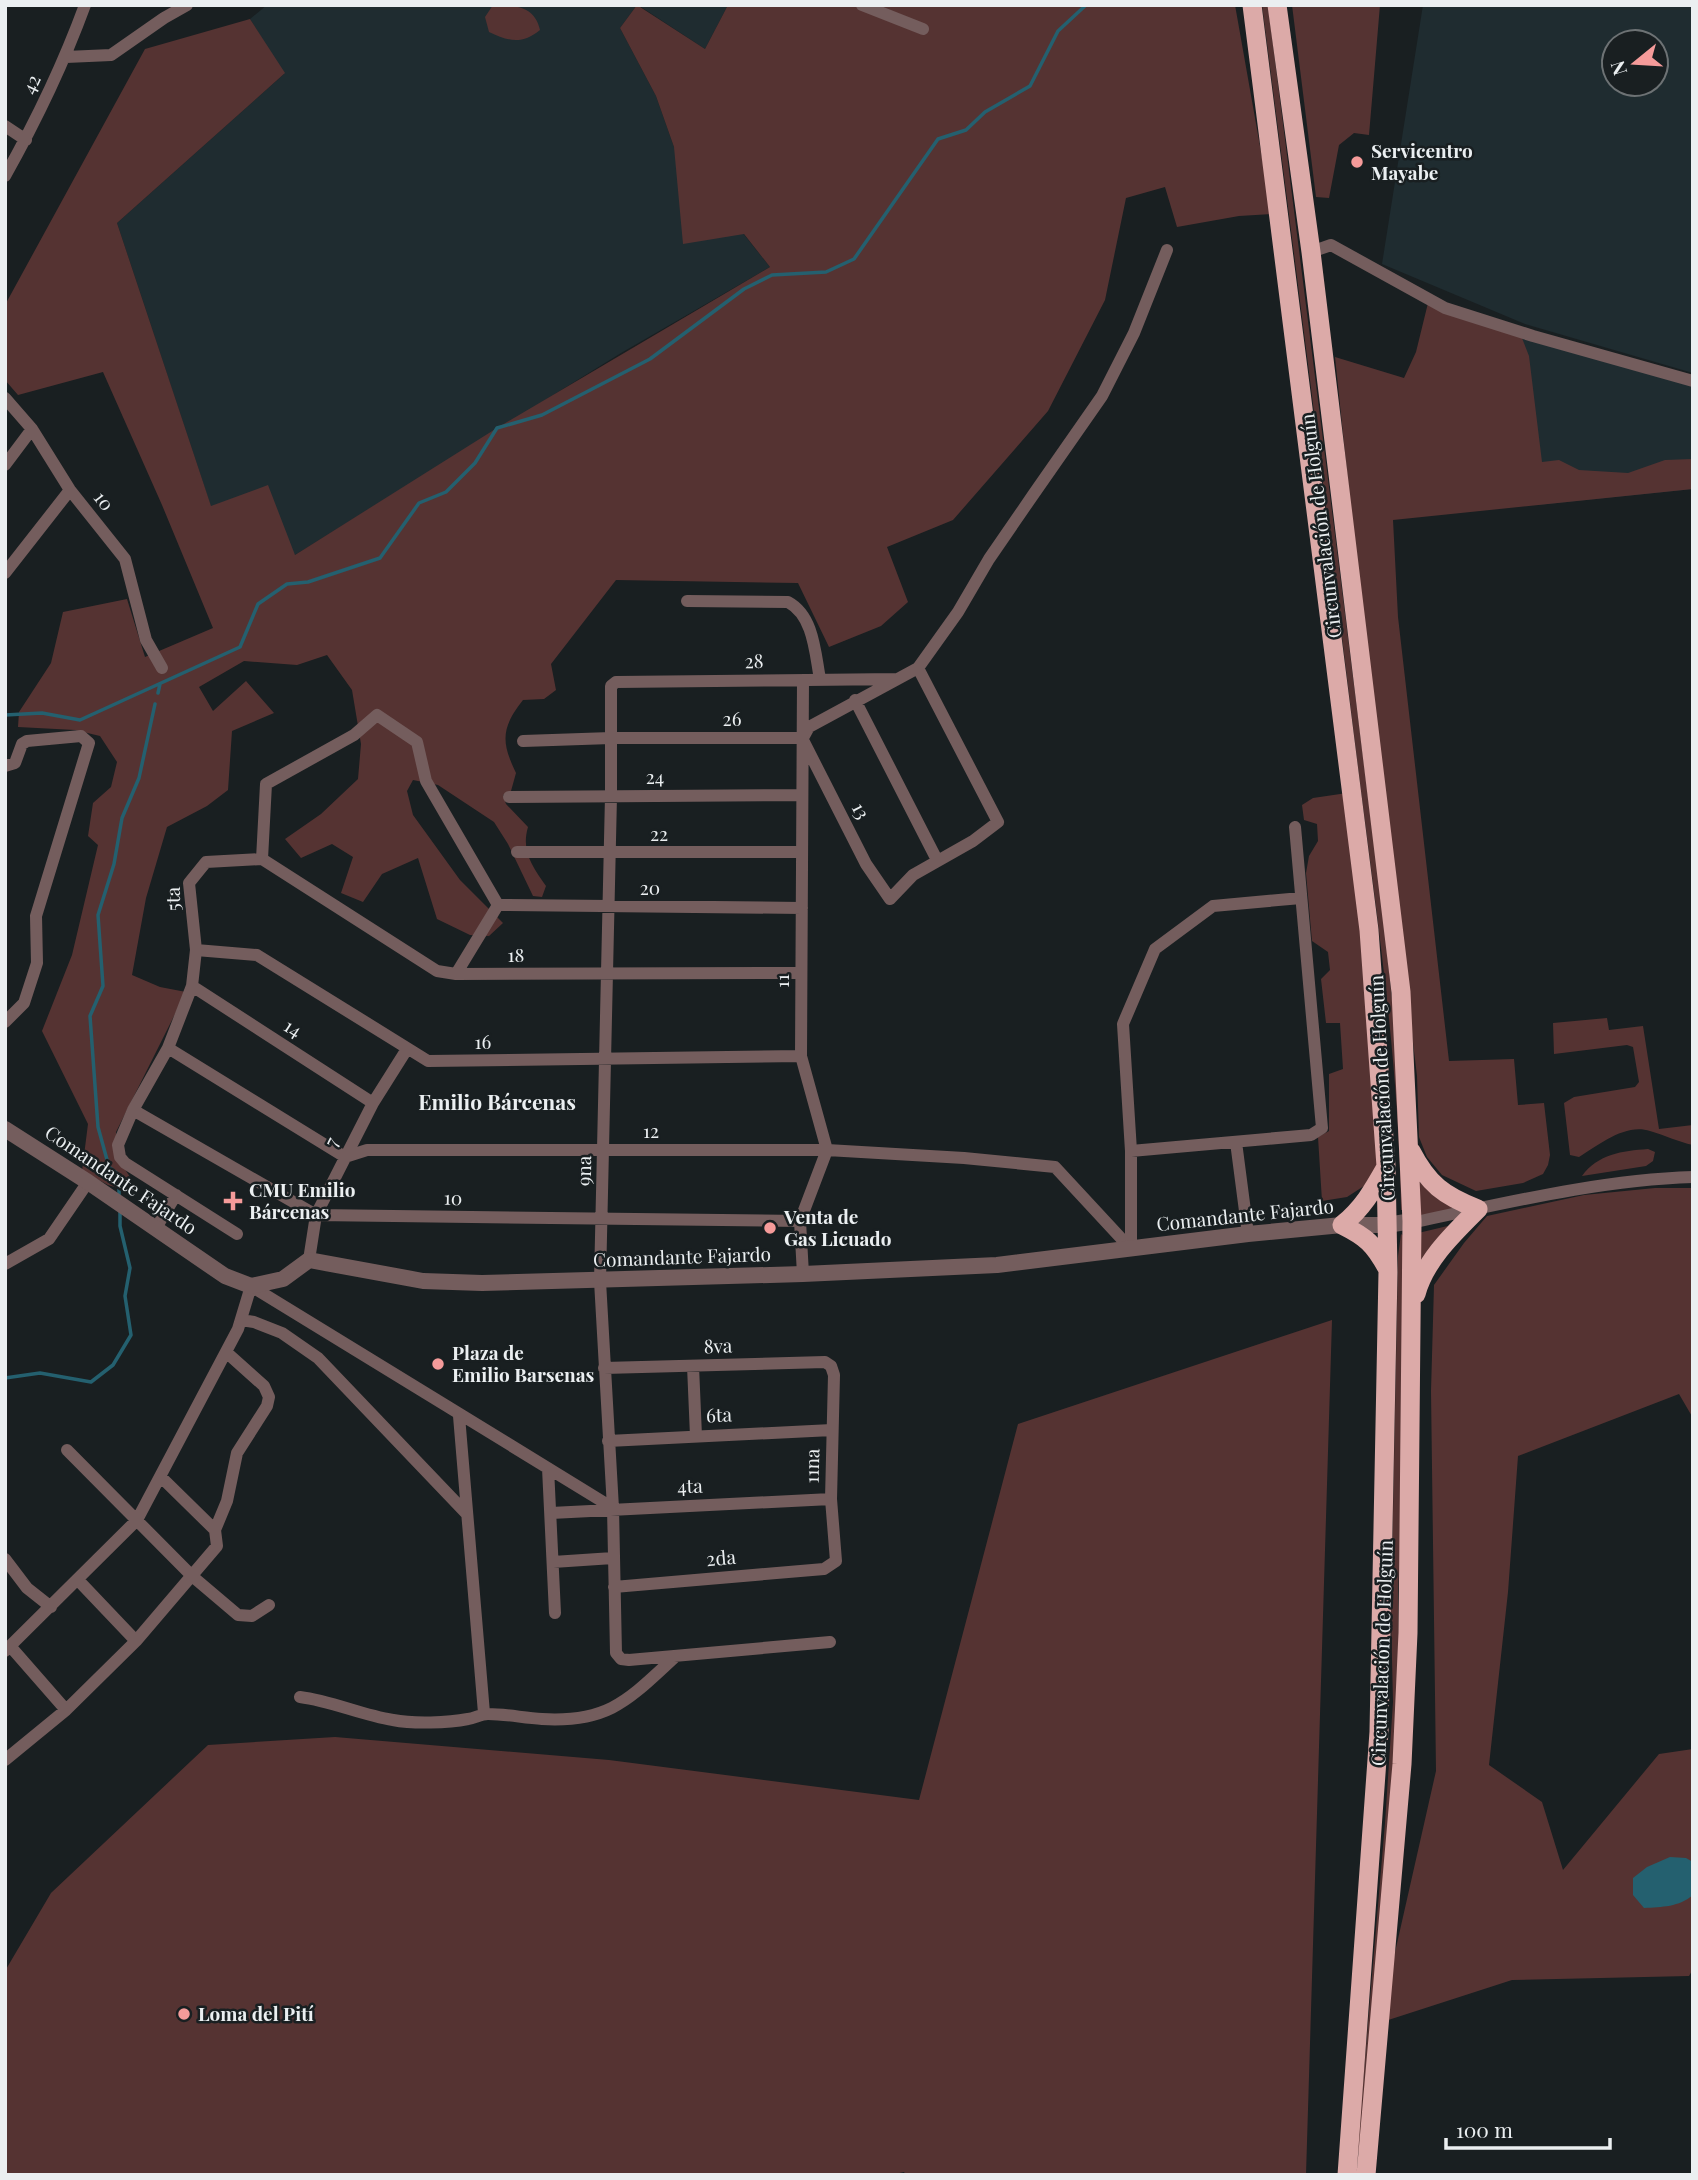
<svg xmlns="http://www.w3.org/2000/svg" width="1698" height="2180" font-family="'Playfair Display',serif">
  <rect width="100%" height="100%" fill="#191f21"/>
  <path fill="#1f2c30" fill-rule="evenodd" d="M267,5H637L620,28L656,96L674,147L770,267L621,353L295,555L211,507L117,223L284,74L250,19Z
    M638,5H728L705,49Z
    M1423,5H1693V373L1525,324L1382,264ZM1614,42H1656V84H1614Z
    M1520,333L1693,383V489L1538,505Z"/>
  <path fill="#553332" d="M493,5C515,5 535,6 540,30C522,45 508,41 489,32L485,17Z
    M637,5L705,49L728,5H1235L1272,214L1239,216L1177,227L1165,187L1126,198L1105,300L1048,411L953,520L887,547L908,602L881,626L829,647L798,583L616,580L551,664L556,690L544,699L523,700C501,728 501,742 516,773L511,791L503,795L506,804L528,827C521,851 532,866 546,886L542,897L533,896L508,844L494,822L438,785L413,780L407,791L413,815L460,880L503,923L489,936L470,935L437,919L418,858L382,874L363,902L341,893L353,857L332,844L301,858L285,839L321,814L358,779L361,744L352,690L327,655L297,665L244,661L199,687L213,711L246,681L274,713L232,731L228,790L207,806L167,827L146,898L132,975L160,987L186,992L116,1132L117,1157L132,1180L127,1191L108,1185L82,1171L88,1124L42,1031L72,955L98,845L88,836L93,803L111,787L117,762L100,736L75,730L18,727L19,712L51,663L63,612L127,599L145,657L213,628L162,505L103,372L18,395L5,380V305L145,49L250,19L285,73L117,223L211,506L268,485L295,555L497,428L770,267L744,234L683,244L674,147L656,96L620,28Z
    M1262,5H1268L1383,914L1399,1066L1405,1210H1401C1399,1054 1374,898 1355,743C1325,497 1294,251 1262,5Z
    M1292,5H1380L1369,135L1354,133L1339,145L1329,198L1316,197Z
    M1428,303L1520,333L1529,356L1542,462L1559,460L1579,470L1628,473L1665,460L1693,459V489L1393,520L1398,617L1449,1061L1514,1059L1518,1105L1544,1103L1550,1155L1548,1165L1543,1174L1523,1183L1476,1191L1442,1175L1427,1157L1419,1137L1417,1076L1362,616L1335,357L1404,378L1416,352Z
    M1347,793L1377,1081V1166L1364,1186L1347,1197L1322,1201L1318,1137L1329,1131V1074L1343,1069L1340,1023H1326L1321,979L1330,970L1328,952L1312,941L1306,873L1309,856L1318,841L1317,824L1304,820L1302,805L1313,798Z
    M1607,1018L1609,1030L1643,1026L1659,1129L1693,1125V1145C1678,1142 1665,1135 1650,1131C1625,1123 1599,1145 1579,1157L1570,1155L1564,1103L1574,1097L1635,1087L1639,1082L1633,1047L1627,1045L1554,1054L1553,1023Z
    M1648,1149L1655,1152L1653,1161L1646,1166L1582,1176C1598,1154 1622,1151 1648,1149Z
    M1417,1180L1455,1210L1420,1216Z
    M1655,1188H1693V1418L1679,1394L1518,1456L1508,1592L1489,1765L1542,1802L1563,1870L1659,1754L1693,1749V1969L1689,1976L1512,1980L1379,2023L1436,1771L1431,1391L1434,1285L1464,1243L1487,1216L1584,1195Z
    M1456,1224L1420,1269L1414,1234Z
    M1401,1234L1406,1238L1403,1471L1398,1592L1400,1703L1368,2092L1355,2175L1385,1823L1393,1702L1391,1616L1398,1256Z
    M1332,1320L1306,2175H906L904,2172L890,2175H5V1971L51,1893L208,1745L335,1737L609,1760L919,1800L1018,1424Z"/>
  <path fill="#24606f" d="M1670,1857L1686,1858L1693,1862V1895C1679,1907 1662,1907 1644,1908L1633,1895V1878L1647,1867Z"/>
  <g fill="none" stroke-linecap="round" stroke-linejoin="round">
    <path stroke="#24606f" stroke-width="3.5" d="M158,693L160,684
      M5,715L42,713L80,720L240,647L258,604L287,584L308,582L380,558L419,503L446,492L475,463L497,428L542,415L650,359L744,289L772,275L826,272L854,259L938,139L966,130L985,112L1030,86L1058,31L1086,5
      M119,1198V1175L109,1167L98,1127L90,1016L103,986L98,915L114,864L122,818L139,778L155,704
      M5,1378L40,1373L91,1382L113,1365L131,1335L125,1296L130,1268L120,1226V1209"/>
    <path stroke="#745d5d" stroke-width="12" d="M862,5L923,29
      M66,57L111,55L164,18L187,5
      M5,126L26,140
      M5,176C36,121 63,65 85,5
      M1311,252L1331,245L1445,308L1533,336L1693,381
      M5,398L32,429L70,490L125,559L146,640L162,668
      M5,465L32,429
      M5,573L70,490
      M687,601L788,602C814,616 815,653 820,679
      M803,680L801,1056L827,1150L800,1221L803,1274
      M855,700L937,860
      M803,738L809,727L918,668L958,612L989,559L1033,495L1102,396L1134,333L1167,250
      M523,741L611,738H803
      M804,742L866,864L890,899L913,875L973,841L998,822L918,668
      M5,766L15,763L22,744L27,741L81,736L89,743L36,916L37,963L24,1003L5,1022
      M509,797L802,795
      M517,852H802
      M262,859L437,971L456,974L801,973
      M262,859L266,784L354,735L377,715L417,742L426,781L498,905
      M498,905L802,908
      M196,950L257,955L428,1061L801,1056
      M456,974L498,905
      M192,986L373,1103
      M168,1048L345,1157L367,1150H827L964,1158L1055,1167L1131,1249
      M133,1110L316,1215L800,1221
      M1236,1142L1248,1234
      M1131,1151L1311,1135L1322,1128L1295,827
      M1412,1221L1415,1222C1506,1203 1599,1180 1693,1177
      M156,1228L176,1195
      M237,1234L125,1163L120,1157L118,1145L133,1110L168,1048L192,986L196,950L189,883L206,862L262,859
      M1131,1249V1151L1123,1024L1155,949L1213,906L1301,898
      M309,1260L316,1215L373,1103L407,1049
      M5,1264L49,1239L88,1182
      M241,1320L254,1322L282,1333L318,1358L466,1513
      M693,1366L696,1436
      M604,1368L825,1362L831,1366L834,1375L831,1499L836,1561L824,1569L614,1587
      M459,1416L484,1713
      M608,1441L832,1430
      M67,1450L192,1576L238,1615L252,1616L269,1605
      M548,1468L555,1613
      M551,1513L831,1499
      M215,1530L227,1501L237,1453L267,1406L269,1397L264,1386L226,1352
      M5,1559L27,1588L51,1607
      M553,1562L613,1558
      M78,1580L136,1641
      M830,1642L629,1660L621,1659L616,1653L613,1508L600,1281L611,796V686L616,682L897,679
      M10,1646L66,1710
      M5,1651L137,1520L238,1329L251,1286L613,1508
      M300,1697C332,1701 361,1715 393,1720C413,1724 448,1723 468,1719C475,1718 481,1714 488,1714C506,1714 524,1718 542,1719C610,1723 629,1699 676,1656
      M5,1760L66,1710L136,1641L217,1546L215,1530L161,1477"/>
    <path stroke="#745d5d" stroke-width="16" d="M5,1129L88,1182L225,1276L251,1286L283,1279L309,1260L423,1281L482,1283L803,1274L997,1265L1248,1234L1342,1225H1387L1412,1221"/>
    <path stroke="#dcaaa8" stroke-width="19" d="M1252,5L1369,930L1386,1166L1388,1272L1379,1732L1347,2175
      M1277,5L1311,252L1401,992L1412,1221L1408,1633L1402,1764L1366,2175
      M1411,1151C1428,1184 1444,1196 1478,1209C1454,1233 1425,1260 1416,1294
      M1386,1167C1373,1190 1363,1208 1342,1225C1366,1237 1374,1244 1387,1268"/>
  </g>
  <g fill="#f59b9a" stroke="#191f21" stroke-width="2.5">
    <circle cx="1357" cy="162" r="7"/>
    <path d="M229.5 1190.5h7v7h7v7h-7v7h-7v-7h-7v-7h7z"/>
    <circle cx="770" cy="1228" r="7"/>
    <circle cx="438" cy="1364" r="7"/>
    <circle cx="184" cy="2014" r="7"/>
  </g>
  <g text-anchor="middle" stroke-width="5" stroke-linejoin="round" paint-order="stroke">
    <g font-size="19" fill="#ebeff1" stroke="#191f21">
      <text transform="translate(31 84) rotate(-64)" y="7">42</text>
      <text transform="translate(104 501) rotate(52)" y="7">10</text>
      <text transform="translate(1321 526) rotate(-97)" y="7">Circunvalación de Holguín</text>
      <text transform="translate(754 661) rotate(-1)" y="7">28</text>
      <text x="732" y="726">26</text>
      <text x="655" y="784">24</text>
      <text transform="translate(861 811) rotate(63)" y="7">13</text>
      <text x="659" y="841">22</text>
      <text x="650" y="895">20</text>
      <text transform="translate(173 899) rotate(-91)" y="7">5ta</text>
      <text x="516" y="962">18</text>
      <text transform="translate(782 981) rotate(-90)" y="7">11</text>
      <text transform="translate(293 1028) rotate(33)" y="7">14</text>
      <text x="483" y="1049">16</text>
      <text transform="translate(1382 1088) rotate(-93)" y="7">Circunvalación de Holguín</text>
      <text x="651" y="1138">12</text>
      <text transform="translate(331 1142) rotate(-63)" y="7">7</text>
      <text transform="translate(584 1171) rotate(-89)" y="7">9na</text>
      <text transform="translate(121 1180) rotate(34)" y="7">Comandante Fajardo</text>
      <text transform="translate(453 1198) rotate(1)" y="7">10</text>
      <text transform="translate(1245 1215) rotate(-6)" y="7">Comandante Fajardo</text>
      <text transform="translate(682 1257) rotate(-2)" y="7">Comandante Fajardo</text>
      <text transform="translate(718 1346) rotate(-2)" y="7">8va</text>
      <text transform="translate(719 1415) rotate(-2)" y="7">6ta</text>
      <text transform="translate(812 1466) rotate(-89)" y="7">11na</text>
      <text transform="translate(690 1486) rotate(-2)" y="7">4ta</text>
      <text transform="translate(721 1558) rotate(-5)" y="7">2da</text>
      <text transform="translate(1382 1653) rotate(-88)" y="7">Circunvalación de Holguín</text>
    </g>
    <g font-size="19" font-weight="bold" fill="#ebeff1" stroke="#191f21" text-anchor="start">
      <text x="1371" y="158">Servicentro<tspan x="1371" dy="22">Mayabe</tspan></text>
      <text x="249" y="1197">CMU Emilio<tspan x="249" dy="22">Bárcenas</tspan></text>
      <text x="784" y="1224">Venta de<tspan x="784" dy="22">Gas Licuado</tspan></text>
      <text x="452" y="1360">Plaza de<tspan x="452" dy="22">Emilio Barsenas</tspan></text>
      <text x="198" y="2021">Loma del Pití</text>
    </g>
    <g font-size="21" font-weight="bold" fill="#ebeff1" stroke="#191f21">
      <text x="497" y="1110">Emilio Bárcenas</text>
    </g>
  </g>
  <rect width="1698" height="2180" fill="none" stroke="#ebeff1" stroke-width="14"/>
  <g transform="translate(1635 63) rotate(252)"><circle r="33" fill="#191f21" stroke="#6d7274" stroke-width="2"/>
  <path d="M0-5L12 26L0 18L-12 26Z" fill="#f59b9a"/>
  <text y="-10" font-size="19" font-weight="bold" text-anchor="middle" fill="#ebeff1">N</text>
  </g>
  <path d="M1446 2138v10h164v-10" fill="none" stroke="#ebeff1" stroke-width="3.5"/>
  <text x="1456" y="2138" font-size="21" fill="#ebeff1" stroke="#191f21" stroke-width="5" paint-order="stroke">100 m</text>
</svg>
